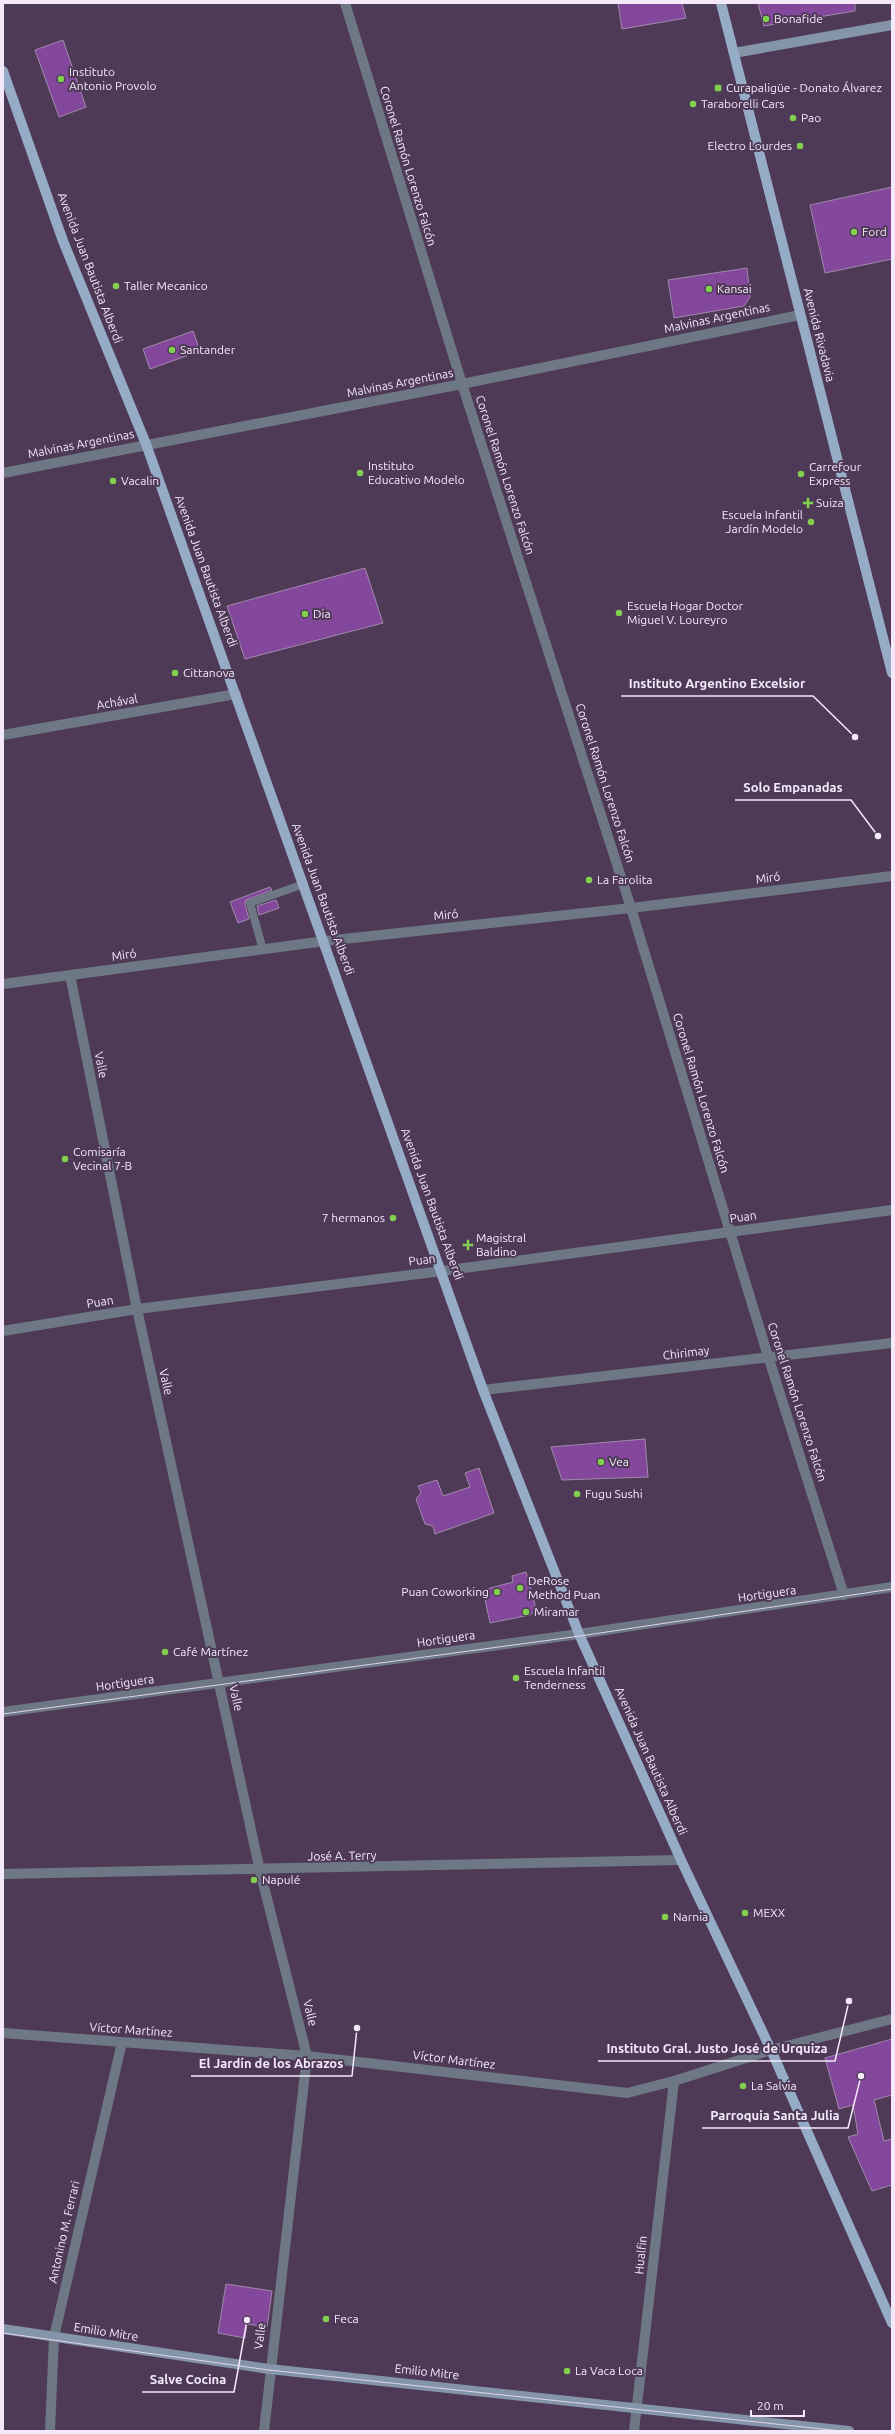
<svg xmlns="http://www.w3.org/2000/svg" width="895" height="2434" font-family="Ubuntu,sans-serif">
  <rect width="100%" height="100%" fill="#4e3a57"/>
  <path fill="#83479c" stroke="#a08aab" d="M618,3H682L686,18L622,29Z
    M758,3H855V11L764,26Z
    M63,40L86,107L59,117L35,50Z
    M892,187V259L825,273L810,205Z
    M747,268L750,297L744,306L674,318L668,280Z
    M193,331L200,351L150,369L143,349Z
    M365,568L383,623L245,659L227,606Z
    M270,887L272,890L246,900L245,904L249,919L238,923L230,902Z
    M276,900L279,908L259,915L257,906Z
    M645,1439L648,1477L562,1480L551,1447Z
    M479,1468L494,1513L435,1534L433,1526L425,1524L416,1499L421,1493L418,1486L437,1480L443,1496L470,1487L465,1473Z
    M526,1572L535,1604L534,1611L530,1615L490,1623L483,1590L513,1582L512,1576Z
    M892,2039V2095L874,2100L884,2141L892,2139V2185L872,2191L848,2137L858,2134L853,2105L839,2109L825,2058Z
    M226,2284L272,2291L267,2327L247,2324L245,2338L218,2333Z"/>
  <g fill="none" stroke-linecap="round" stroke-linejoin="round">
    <path stroke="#6e7885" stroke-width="8" d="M263,950L250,903L304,884"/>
    <path stroke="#6e7885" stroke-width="10" d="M345,3L462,384L631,908L768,1356L844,1595
      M3,473L462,384L800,315
      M3,735L236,694
      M70,975L137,1309L260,1871L307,2056L264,2431
      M3,984L325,941L631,908L892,876
      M3,1331L137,1309L442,1271L892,1210
      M483,1390L892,1343
      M3,1712L579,1634L892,1587
      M3,1874L681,1860
      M3,2033L307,2056L627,2093L674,2081L771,2050L892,2019
      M50,2431L54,2337L122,2042
      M634,2431L674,2081"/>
    <path stroke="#8495aa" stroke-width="10" d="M734,53L892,25
      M3,2329L269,2369L849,2431"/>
    <path stroke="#96abc6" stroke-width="10" d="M721,3L892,673
      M3,71L63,241L146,444L483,1390L579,1634L681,1860L771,2050L892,2323"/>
    <path stroke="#e1d4e8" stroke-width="1" d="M3,1714L580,1636L892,1589
      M3,2333L269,2370L841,2431"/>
  </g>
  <g fill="#83d04f" stroke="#4e3a57" stroke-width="1.5">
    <circle cx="766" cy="19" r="4"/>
    <circle cx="61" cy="79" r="4"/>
    <rect x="714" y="84" width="8" height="8" rx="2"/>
    <circle cx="693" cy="104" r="4"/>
    <circle cx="793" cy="118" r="4"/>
    <circle cx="800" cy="146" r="4"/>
    <circle cx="854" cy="232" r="4"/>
    <circle cx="116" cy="286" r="4"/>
    <circle cx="709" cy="289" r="4"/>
    <circle cx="172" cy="350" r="4"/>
    <circle cx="360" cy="473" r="4"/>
    <circle cx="801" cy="474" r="4"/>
    <circle cx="113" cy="481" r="4"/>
    <path d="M806 497h4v4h4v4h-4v4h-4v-4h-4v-4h4z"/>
    <circle cx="811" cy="522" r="4"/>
    <circle cx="619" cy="613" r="4"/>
    <circle cx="305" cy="614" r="4"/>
    <circle cx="175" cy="673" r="4"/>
    <circle cx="589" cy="880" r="4"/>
    <circle cx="65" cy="1159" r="4"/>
    <circle cx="393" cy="1218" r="4"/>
    <path d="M466 1239h4v4h4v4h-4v4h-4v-4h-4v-4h4z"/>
    <circle cx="601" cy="1462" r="4"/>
    <circle cx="577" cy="1494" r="4"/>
    <circle cx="520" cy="1588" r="4"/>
    <circle cx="497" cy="1592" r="4"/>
    <circle cx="526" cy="1612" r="4"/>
    <circle cx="165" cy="1652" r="4"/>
    <circle cx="516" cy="1678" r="4"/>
    <circle cx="254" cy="1880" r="4"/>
    <circle cx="745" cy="1913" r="4"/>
    <circle cx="665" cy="1917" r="4"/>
    <circle cx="743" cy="2086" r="4"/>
    <circle cx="326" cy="2319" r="4"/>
    <circle cx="567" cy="2371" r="4"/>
  </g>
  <g text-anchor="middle" stroke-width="4" stroke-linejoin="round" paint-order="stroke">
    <g font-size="12" fill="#f4e8fa" stroke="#4e3a57" text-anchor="start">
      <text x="774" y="23">Bonafide</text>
      <text x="69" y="76">Instituto<tspan x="69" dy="14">Antonio Provolo</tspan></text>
      <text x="726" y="92">Curapaligüe - Donato Álvarez</text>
      <text x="701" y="108">Taraborelli Cars</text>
      <text x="801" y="122">Pao</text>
      <text x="792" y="150" text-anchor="end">Electro Lourdes</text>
      <text x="862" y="236">Ford</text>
      <text x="124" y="290">Taller Mecanico</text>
      <text x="717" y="293">Kansai</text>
      <text x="180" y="354">Santander</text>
      <text x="368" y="470">Instituto<tspan x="368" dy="14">Educativo Modelo</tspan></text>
      <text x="809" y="471">Carrefour<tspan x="809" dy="14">Express</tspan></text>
      <text x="121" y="485">Vacalin</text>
      <text x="816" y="507">Suiza</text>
      <text x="803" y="519" text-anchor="end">Escuela Infantil<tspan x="803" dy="14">Jardín Modelo</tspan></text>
      <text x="627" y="610">Escuela Hogar Doctor<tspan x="627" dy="14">Miguel V. Loureyro</tspan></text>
      <text x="313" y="618">Dia</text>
      <text x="183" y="677">Cittanova</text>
      <text x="597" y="884">La Farolita</text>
      <text x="73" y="1156">Comisaría<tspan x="73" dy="14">Vecinal 7-B</tspan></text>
      <text x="385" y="1222" text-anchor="end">7 hermanos</text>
      <text x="476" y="1242">Magistral<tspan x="476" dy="14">Baldino</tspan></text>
      <text x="609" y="1466">Vea</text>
      <text x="585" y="1498">Fugu Sushi</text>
      <text x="528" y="1585">DeRose<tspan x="528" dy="14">Method Puan</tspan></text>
      <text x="489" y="1596" text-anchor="end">Puan Coworking</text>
      <text x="534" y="1616">Miramar</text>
      <text x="173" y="1656">Café Martínez</text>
      <text x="524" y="1675">Escuela Infantil<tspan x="524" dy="14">Tenderness</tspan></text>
      <text x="262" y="1884">Napulé</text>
      <text x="753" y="1917">MEXX</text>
      <text x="673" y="1921">Narnia</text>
      <text x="751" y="2090">La Salvia</text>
      <text x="334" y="2323">Feca</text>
      <text x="575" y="2375">La Vaca Loca</text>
    </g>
    <g font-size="12" fill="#f4e8fa" stroke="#4e3a57">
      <text transform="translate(408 166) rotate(73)" y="4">Coronel Ramón Lorenzo Falcón</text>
      <text transform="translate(90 268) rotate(69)" y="4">Avenida Juan Bautista Alberdi</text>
      <text transform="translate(717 318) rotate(-12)" y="4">Malvinas Argentinas</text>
      <text transform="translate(819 335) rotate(76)" y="4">Avenida Rivadavia</text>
      <text transform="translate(400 383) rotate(-11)" y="4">Malvinas Argentinas</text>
      <text transform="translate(81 444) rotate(-11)" y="4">Malvinas Argentinas</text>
      <text transform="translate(505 475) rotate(72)" y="4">Coronel Ramón Lorenzo Falcón</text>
      <text transform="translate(206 571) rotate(70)" y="4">Avenida Juan Bautista Alberdi</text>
      <text transform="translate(117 702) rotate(-10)" y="4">Achával</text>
      <text transform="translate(605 783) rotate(72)" y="4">Coronel Ramón Lorenzo Falcón</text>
      <text transform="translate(768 878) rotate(-7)" y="4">Miró</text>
      <text transform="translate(323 899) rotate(70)" y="4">Avenida Juan Bautista Alberdi</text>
      <text transform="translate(446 915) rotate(-6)" y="4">Miró</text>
      <text transform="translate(124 955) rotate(-8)" y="4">Miró</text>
      <text transform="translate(101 1065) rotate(79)" y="4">Valle</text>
      <text transform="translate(701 1093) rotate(73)" y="4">Coronel Ramón Lorenzo Falcón</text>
      <text transform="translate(432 1204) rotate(70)" y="4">Avenida Juan Bautista Alberdi</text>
      <text transform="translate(743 1217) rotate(-8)" y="4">Puan</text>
      <text transform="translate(422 1260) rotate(-7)" y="4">Puan</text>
      <text transform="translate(100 1302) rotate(-9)" y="4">Puan</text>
      <text transform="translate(686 1353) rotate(-7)" y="4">Chirimay</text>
      <text transform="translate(166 1382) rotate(77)" y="4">Valle</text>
      <text transform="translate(797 1402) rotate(72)" y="4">Coronel Ramón Lorenzo Falcón</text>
      <text transform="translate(767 1594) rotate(-8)" y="4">Hortiguera</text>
      <text transform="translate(446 1639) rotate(-8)" y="4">Hortiguera</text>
      <text transform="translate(125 1683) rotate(-8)" y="4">Hortiguera</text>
      <text transform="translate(236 1698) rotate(78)" y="4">Valle</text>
      <text transform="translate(651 1761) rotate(66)" y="4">Avenida Juan Bautista Alberdi</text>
      <text transform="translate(342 1856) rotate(-1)" y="4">José A. Terry</text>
      <text transform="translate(310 2013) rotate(76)" y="4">Valle</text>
      <text transform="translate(131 2030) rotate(4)" y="4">Víctor Martínez</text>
      <text transform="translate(454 2060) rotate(7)" y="4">Víctor Martínez</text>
      <text transform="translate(64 2232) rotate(-77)" y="4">Antonino M. Ferrari</text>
      <text transform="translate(641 2255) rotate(-84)" y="4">Hualfin</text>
      <text transform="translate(106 2332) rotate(9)" y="4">Emilio Mitre</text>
      <text transform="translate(260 2336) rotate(-83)" y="4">Valle</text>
      <text transform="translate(427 2372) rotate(6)" y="4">Emilio Mitre</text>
    </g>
  </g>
  <path fill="none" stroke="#f4e8fa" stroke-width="1.5" d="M855 737L813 696H621M878 836L851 800H735M849 2001L835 2061H598M357 2028L352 2076H191M861 2076L848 2128H702M247 2320L234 2392H142"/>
  <g fill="#f4e8fa" stroke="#4e3a57" stroke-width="1.5">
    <circle cx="855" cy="737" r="4"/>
    <circle cx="878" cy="836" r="4"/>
    <circle cx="849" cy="2001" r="4"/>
    <circle cx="357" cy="2028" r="4"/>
    <circle cx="861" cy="2076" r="4"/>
    <circle cx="247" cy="2320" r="4"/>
  </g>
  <g font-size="13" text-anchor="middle" font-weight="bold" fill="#f4e8fa" stroke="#4e3a57" stroke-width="4" stroke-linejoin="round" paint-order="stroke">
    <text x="717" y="688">Instituto Argentino Excelsior</text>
    <text x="793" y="792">Solo Empanadas</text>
    <text x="717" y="2053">Instituto Gral. Justo José de Urquiza</text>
    <text x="271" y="2068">El Jardín de los Abrazos</text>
    <text x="775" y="2120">Parroquia Santa Julia</text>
    <text x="188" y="2384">Salve Cocina</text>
  </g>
  <rect width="895" height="2434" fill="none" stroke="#f4e8fa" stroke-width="8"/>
  <path d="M751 2410v6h53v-6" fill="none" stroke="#f4e8fa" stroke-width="2"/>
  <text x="757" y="2410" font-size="12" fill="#f4e8fa" stroke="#4e3a57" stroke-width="3" paint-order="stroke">20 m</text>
</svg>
